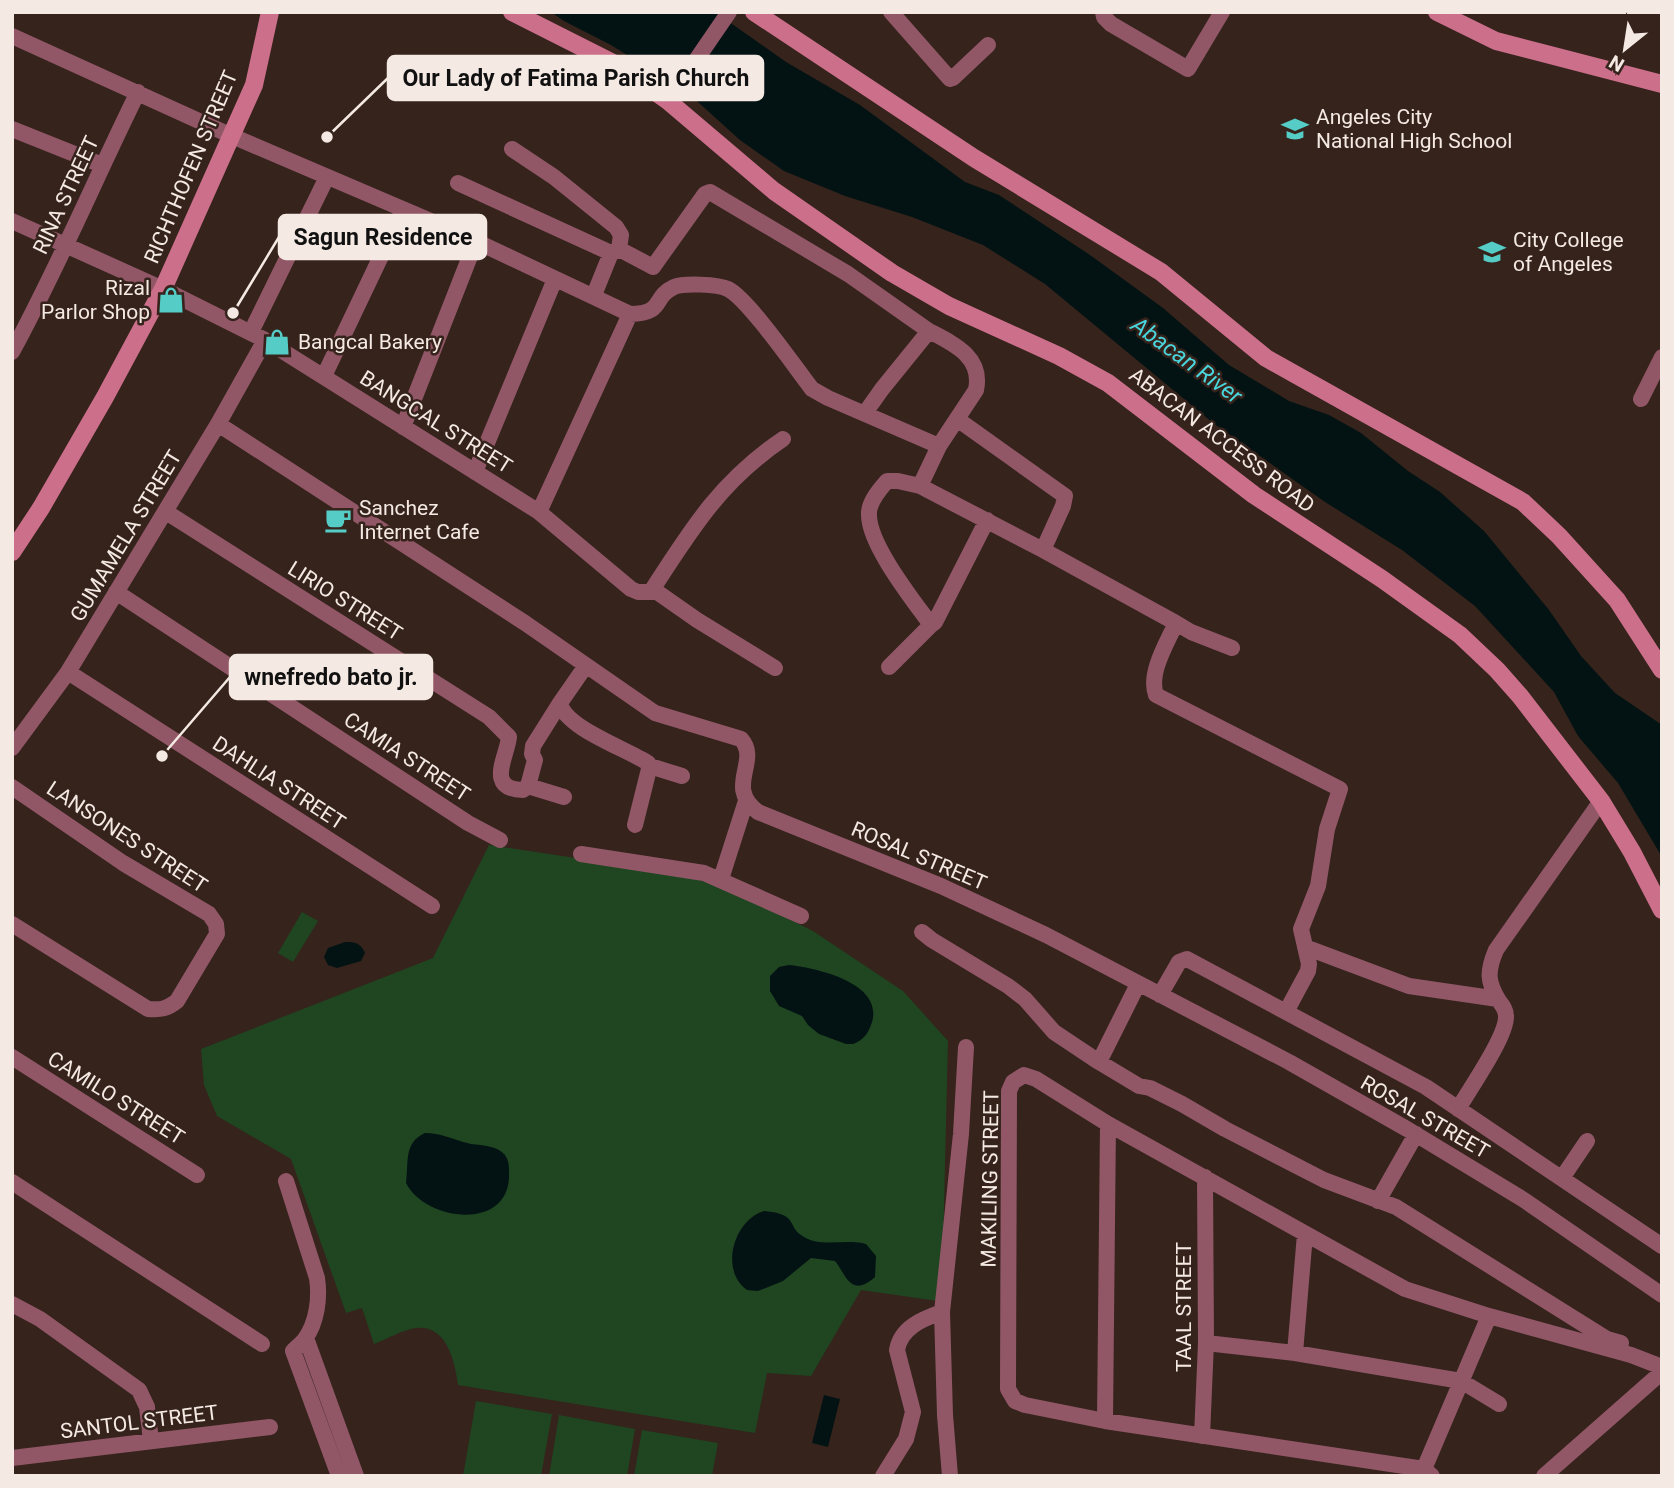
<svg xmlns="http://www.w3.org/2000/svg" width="1674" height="1488" font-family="Roboto,sans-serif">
  <rect width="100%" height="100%" fill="#35231c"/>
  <path fill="#204521" d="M489,845L668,872L722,886L813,931L903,991L948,1041L943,1247L938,1301L861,1290L811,1376L767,1373L755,1433L458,1385C455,1362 447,1324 416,1328C402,1330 387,1339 374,1344L362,1308L346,1313L291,1159L217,1116L204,1085L201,1049L433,958Z
    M302,912L318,921L293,962L278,953Z
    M476,1401L552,1414L541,1476H463Z
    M559,1415L635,1429L627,1476H549Z
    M642,1430L718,1443L712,1476H634Z"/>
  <path fill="#031314" d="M551,12H715L786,62L860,105L965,182L999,195L1090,255L1163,308L1229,365L1289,401L1329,415L1361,433L1408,471L1440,492L1484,531L1549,610L1581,656L1615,693L1662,725V857L1618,783L1578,736L1554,692L1475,606L1402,550L1325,502L1213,423L1045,284L983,245L912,217L845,196L784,171L740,140L688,93L611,45L564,21Z
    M345,942C355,942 361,943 365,953L361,961L337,968L328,965L324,957L328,948Z
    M789,965C816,968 887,983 871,1025C868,1034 862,1041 853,1044H846L819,1034L808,1025L802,1016L779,1006L770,991V976L779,967Z
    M425,1133C440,1133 452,1139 467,1143C478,1146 493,1144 503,1153C510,1159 509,1169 509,1178C506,1232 424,1220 406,1183C409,1163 403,1143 425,1133Z
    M764,1211C800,1214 786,1227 804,1237C822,1248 847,1238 866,1244L876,1256L875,1277C850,1299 846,1274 835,1261L811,1258L783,1281L758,1291L747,1290C719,1270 734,1220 764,1211Z
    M824,1395L840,1399L828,1447L812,1443Z"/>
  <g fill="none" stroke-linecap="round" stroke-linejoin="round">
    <path stroke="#915767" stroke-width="16" d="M891,12L950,79L953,78L988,45
      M1103,12L1104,17L1111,24L1188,69L1222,12
      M12,36L232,136L452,230L630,314L539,512
      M668,101L729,12
      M12,129L102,165
      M512,149L554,177L616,227L621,235L619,249
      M458,183L611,253L619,249L653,267L705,194L710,192L848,274L929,331L882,389L865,413
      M12,221L163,289L265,340L539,512L631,589L638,592H657L697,620L775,668
      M594,295L611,253
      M630,314C666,313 651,298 674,287C683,283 718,284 728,289C748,299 795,367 812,389L828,398L939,446
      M251,332L327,177
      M12,352C58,268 95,179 138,92
      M324,376L403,210
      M1641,399L1662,357
      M957,419L1065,496L1063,506L1043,550
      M218,424L525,623L655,713L741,739C761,761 724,787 758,812L941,886L1046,935L1289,1062L1407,1129L1524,1200L1662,1295
      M403,427L476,241
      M475,472L555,279
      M920,486L939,446L976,390C983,357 954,344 929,331
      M166,512L489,717L509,737C507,757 485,789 523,790L528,786L564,797
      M652,590C692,528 721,481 783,439
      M116,592L468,823L500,840
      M931,625L935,622L987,520
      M1232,648L1191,632L1176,623C1167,643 1148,673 1156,695L1340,789L1327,829L1318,886L1301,929L1309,964L1308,971L1286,1012
      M585,667L560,703C565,728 627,749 648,763L649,769L635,825
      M889,667L931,625C913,600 869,545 869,515C868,503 879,490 887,481H898L920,486L1043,550L1176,623
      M68,672L432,906
      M12,748L68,672L218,424L265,340
      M650,766L682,776
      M528,786L535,760L532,754L533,746L560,703
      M12,787L123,863L209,914L216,924L217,934L177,1001C167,1009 161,1010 148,1009L12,924
      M581,854L704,873L801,916
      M721,879L746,801
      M922,932L932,940L1008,986L1025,999L1054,1032L1099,1062L1139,1086L1150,1088L1182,1104L1225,1129L1324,1180L1396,1207L1607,1339L1621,1343
      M1305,947L1409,986L1498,999
      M1160,995L1179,962L1187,959L1426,1087L1662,1246
      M12,1057L197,1175
      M1099,1062L1138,984
      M1458,1109C1469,1090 1507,1036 1506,1016C1506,1010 1503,1006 1499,1001C1487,982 1487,971 1496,950L1601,801
      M1562,1178L1587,1141
      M286,1181L317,1278C320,1298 317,1322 305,1339C302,1343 297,1347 293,1351L339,1476
      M12,1182L262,1344
      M1378,1201L1416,1134
      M12,1304L40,1319L139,1390L147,1407L151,1441
      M306,1338L356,1476
      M1206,1343L1295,1353L1461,1381L1499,1404
      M1295,1353L1305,1234
      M1105,1421L1108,1124
      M1202,1436L1206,1343L1205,1177
      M12,1458L270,1427
      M883,1476L906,1439L913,1412L897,1350C901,1327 923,1319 942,1312
      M950,1476L945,1415L942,1312L961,1134L966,1047
      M1421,1476L1489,1316
      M1432,1476L1424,1469L1105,1421L1025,1405L1015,1401L1008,1389L1009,1091L1013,1082L1024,1075L1036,1079L1108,1124L1405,1289L1489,1316L1631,1355L1662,1367
      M1544,1476L1662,1372"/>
    <path stroke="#cc6f8b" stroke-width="18" d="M512,12L617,65L668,101L774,191L892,273L949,306L1059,356L1108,383L1254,495L1382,579L1460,635L1497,670L1520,696L1601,801L1632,852L1662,910
      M754,12L974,158L1161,272L1266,358L1523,502L1559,536L1617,600L1662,670
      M1437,12L1496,41L1662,84
      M12,552L41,508L105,397L163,289L254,85L270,12"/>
  </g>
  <defs>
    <g id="school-bare" transform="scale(2.1)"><path d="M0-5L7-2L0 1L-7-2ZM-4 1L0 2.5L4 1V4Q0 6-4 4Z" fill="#55cdc6" stroke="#35231c" stroke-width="2.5" paint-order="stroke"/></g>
    <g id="university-bare" transform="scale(2.1)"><path d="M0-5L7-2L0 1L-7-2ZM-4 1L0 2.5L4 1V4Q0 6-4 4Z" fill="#55cdc6" stroke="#35231c" stroke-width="2.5" paint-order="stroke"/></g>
    <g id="shop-bare" transform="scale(2.1)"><path d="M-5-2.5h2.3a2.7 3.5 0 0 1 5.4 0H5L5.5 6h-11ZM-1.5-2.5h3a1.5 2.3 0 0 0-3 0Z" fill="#55cdc6" stroke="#35231c" stroke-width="2.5" paint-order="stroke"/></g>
    <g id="cafe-bare" transform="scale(2.1)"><path d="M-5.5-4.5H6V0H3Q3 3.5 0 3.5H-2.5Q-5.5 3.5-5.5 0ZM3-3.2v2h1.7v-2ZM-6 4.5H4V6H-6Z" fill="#55cdc6" stroke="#35231c" stroke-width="2.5" paint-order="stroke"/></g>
  </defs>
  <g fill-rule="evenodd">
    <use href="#school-bare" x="1295" y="129"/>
    <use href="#university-bare" x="1492" y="252"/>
    <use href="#shop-bare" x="171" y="300"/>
    <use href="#shop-bare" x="277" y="342"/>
    <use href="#cafe-bare" x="338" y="520"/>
  </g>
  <g text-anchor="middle" stroke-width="5" stroke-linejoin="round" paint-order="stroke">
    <g font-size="21" fill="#f5e9e4" stroke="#35231c" text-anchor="start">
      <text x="1316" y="124">Angeles City<tspan x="1316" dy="24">National High School</tspan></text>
      <text x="1513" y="247">City College<tspan x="1513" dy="24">of Angeles</tspan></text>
      <text x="150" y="295" text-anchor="end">Rizal<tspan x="150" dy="24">Parlor Shop</tspan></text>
      <text x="298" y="349">Bangcal Bakery</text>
      <text x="359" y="515">Sanchez<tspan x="359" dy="24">Internet Cafe</tspan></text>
    </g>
    <g font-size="21" fill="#f5e9e4" stroke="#35231c">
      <text transform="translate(191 167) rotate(-67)" y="7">RICHTHOFEN STREET</text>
      <text transform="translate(66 195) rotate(-65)" y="7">RINA STREET</text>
      <text transform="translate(436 422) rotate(32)" y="7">BANGCAL STREET</text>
      <text transform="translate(1222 440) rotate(37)" y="7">ABACAN ACCESS ROAD</text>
      <text transform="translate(126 536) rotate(-59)" y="7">GUMAMELA STREET</text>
      <text transform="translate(345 601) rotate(32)" y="7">LIRIO STREET</text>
      <text transform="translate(407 757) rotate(33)" y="7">CAMIA STREET</text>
      <text transform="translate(279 783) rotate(33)" y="7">DAHLIA STREET</text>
      <text transform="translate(127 837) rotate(33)" y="7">LANSONES STREET</text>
      <text transform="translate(919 856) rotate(23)" y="7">ROSAL STREET</text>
      <text transform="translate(116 1098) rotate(32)" y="7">CAMILO STREET</text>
      <text transform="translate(1425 1117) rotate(30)" y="7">ROSAL STREET</text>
      <text transform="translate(990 1179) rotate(-89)" y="7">MAKILING STREET</text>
      <text transform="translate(1184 1307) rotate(-90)" y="7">TAAL STREET</text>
      <text transform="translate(139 1422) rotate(-7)" y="7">SANTOL STREET</text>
    </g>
    <g font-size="23" font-style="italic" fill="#49d6dd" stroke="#35231c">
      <text transform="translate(1187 360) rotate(36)" y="8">Abacan River</text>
    </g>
  </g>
  <path fill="none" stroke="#f5e9e4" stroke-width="2.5" d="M327 137L388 78M233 313L279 237M162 756L230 677"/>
  <g fill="#f5e9e4" stroke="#35231c" stroke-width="2.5">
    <circle cx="327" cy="137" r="7"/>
    <circle cx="233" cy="313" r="7"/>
    <circle cx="162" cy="756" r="7"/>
  </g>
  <g fill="#f5e9e4" stroke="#f5e9e4" stroke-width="2.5">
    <rect x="388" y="56" width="375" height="44" rx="7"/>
    <rect x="279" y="215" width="207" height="44" rx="7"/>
    <rect x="230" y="655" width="202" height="44" rx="7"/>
  </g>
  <g font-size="23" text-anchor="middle" font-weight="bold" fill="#111">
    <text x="576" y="86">Our Lady of Fatima Parish Church</text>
    <text x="383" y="245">Sagun Residence</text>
    <text x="331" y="685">wnefredo bato jr.</text>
  </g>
  <rect width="1674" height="1488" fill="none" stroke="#f5e9e4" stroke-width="28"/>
  <g transform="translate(1625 49) rotate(210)" stroke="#35231c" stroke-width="5" paint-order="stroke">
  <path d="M0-5L12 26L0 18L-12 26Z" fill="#f5e9e4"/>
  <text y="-10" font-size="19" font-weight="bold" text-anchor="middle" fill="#f5e9e4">N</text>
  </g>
</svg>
